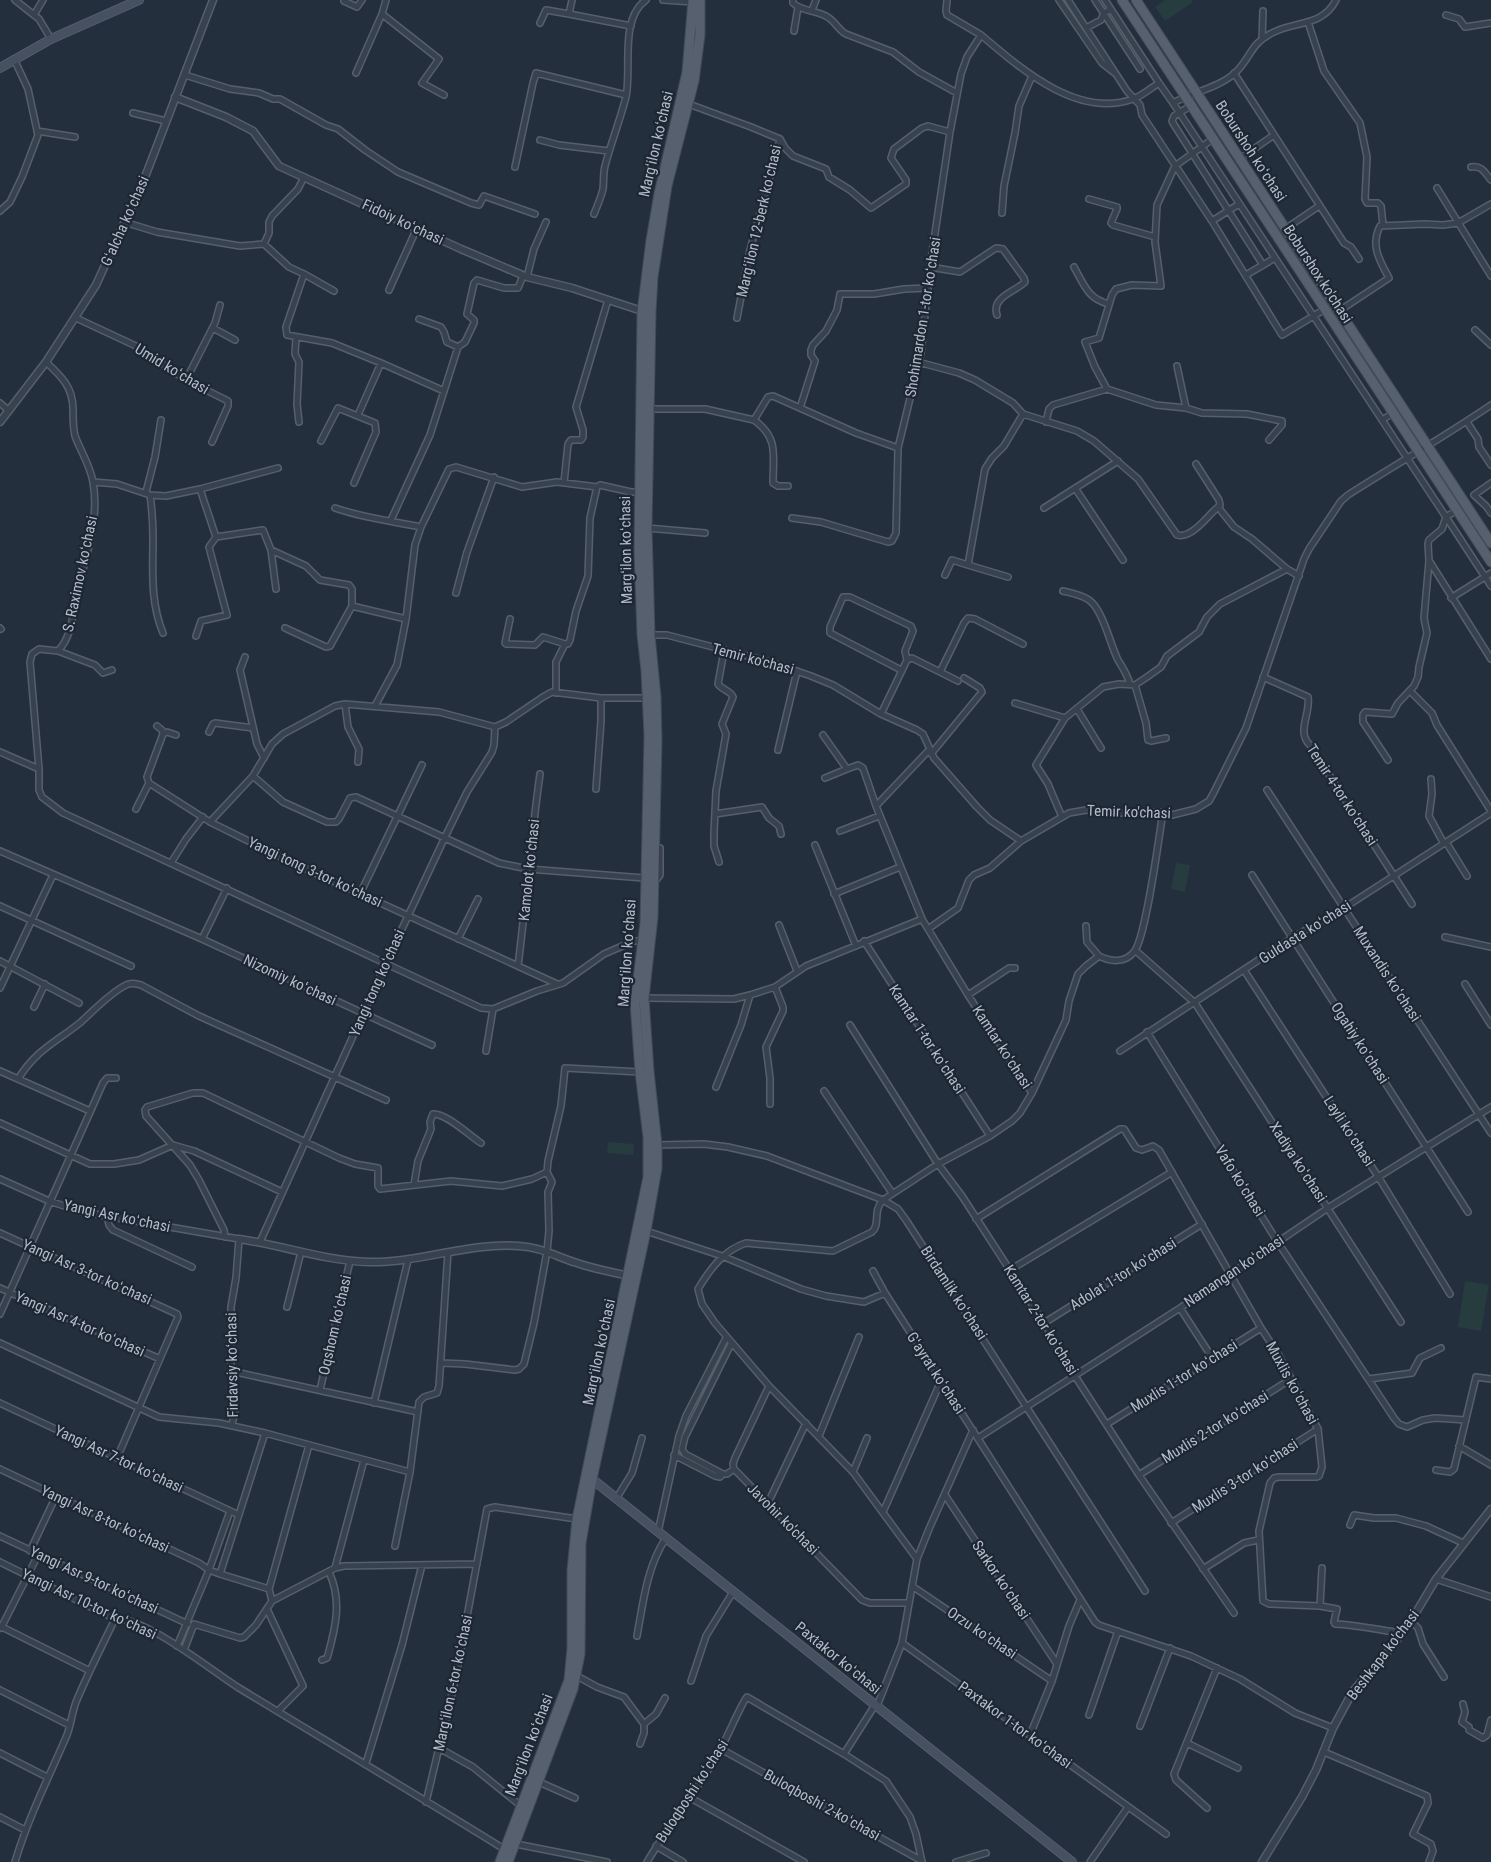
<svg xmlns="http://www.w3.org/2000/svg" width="1491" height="1862" font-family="'Roboto Condensed',sans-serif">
  <rect width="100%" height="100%" fill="#242f3e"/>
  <path fill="#263c3f" d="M1165,0H1192L1193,2L1165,21L1155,7Z
    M1176,863L1190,865L1185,892L1171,889Z
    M608,1142L634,1144L633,1155L607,1153Z
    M1465,1281L1489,1285L1481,1331L1458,1327Z"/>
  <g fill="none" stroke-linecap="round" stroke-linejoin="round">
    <g stroke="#565f6c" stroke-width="8">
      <path id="minor" d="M15,0L39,19L51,39
        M386,0L382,14L439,59L422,83L444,95
        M572,0L569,14L631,26
        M663,0L693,2
        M793,0V3C802,12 819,10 829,18C836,23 839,30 846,34L893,52L919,72L957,93
        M947,0L946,11L947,15L981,35
        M1059,0L1102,63L1116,74L1127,91L1140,105L1142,115L1212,221L1282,335L1325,309
        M1068,0L1086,28L1101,20L1104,13L1111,9
        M1095,0L1140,69
        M1105,0L1159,83
        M344,1L357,7L362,0
        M812,10L816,0
        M34,15L43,0
        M1446,15L1459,19L1465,27L1491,23
        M1308,22L1324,71L1360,123L1367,157L1365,199L1367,203H1378L1381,206L1383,225
        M540,23L546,10L569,14
        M1086,28L1116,74
        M794,31L798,7
        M1262,39L1263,11
        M356,73L382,14
        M1234,73L1344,243L1351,247L1359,259
        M185,75L230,89L259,93L273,99H280L326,125L338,129L365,150L398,172L471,203L479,205L484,196L535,214
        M686,103L751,127L780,139L750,250L737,318
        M1173,103L1446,517L1442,529L1429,540L1428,544L1429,561L1424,618L1427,633L1419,667L1418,677L1414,686L1398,703L1392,714L1365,712L1363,715V722L1388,760
        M1192,105L1174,116L1172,121L1173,123L1263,265
        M133,113L166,121
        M37,131L75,137
        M780,139L785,148L793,156L826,169L829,177L850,190L871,208L906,184V180L891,158L894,149L922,128L928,126L950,132
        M540,140L559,145L609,151
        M1245,155L1274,135
        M515,167L533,83L536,73L626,95
        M1471,167C1482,165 1485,173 1491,180
        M1437,188L1491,276
        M1089,199L1117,207V209L1111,223L1113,225L1155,237
        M0,211L10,202L22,177L38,135L28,89L14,59
        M1002,213L1004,186L1015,133L1019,106L1032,76
        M594,214C597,206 601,198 603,189C604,181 603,174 605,166C611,143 620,120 626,97C632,69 619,19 646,0
        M1212,221L1239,204
        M124,222L157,232L240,246L264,244L269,233V222L272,216L298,189L304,177
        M1285,229L1319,206
        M264,244L289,267L304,274L286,327L287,335L332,343L381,363L444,391
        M930,267L960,272L996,248L1003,249L1024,278L1025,282C1015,292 991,297 997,315
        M1074,267C1084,285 1088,299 1109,304
        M304,274L334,291
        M1246,275L1275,258
        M527,277L534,249L546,222
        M389,290L417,228
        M1339,311L1389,278C1380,261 1370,246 1380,226L1425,224L1443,225L1458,223L1491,204
        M76,318L136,346L186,380L228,401V406L212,442
        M419,319L441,327L444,332L447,342L458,347
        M213,328L235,340
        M1475,330L1491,345
        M296,337L295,354L299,362L297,404L299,422
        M46,362C61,376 73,387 73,409C73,418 73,428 75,436C81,452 90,465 93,482C100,521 85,557 77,594C73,613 72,637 58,651L39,649L32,654L30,662L39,769V790L42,797L63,813L481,1008L493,1009L537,991L563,983L604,954L634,941H643
        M918,362L959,373L975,380L1013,403L1023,414L1077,431L1094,441L1138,479L1177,535C1192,539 1207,516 1218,507
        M1177,366L1186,408
        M186,380L215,323L220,305
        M1107,389L1156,405L1186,408L1202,413L1247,414L1282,421V425L1269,440
        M0,403L9,411
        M800,408L815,361L811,355V350L813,345L826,331L837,310L840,294H874L904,289L928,288
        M650,409H705L754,420L768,397L773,396L856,433L898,448L921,353L930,267L950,132L961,74L967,57L981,35C1020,68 1077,119 1133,99C1142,96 1151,88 1159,83L1173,103C1193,92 1218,88 1235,73C1252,57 1249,44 1274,32C1297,21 1323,26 1336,0
        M358,415L381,363
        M754,420C779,438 773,455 773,483L778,486H788
        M1382,420L1393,413
        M1046,422L1049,409L1053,405L1107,389L1095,367L1085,342L1099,338L1112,295L1116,289L1132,285L1161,286L1155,242L1157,205L1175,166L1214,138
        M1467,422L1478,439L1479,447L1491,465
        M321,441L338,408L375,423L376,432L354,483
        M1196,464L1219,500L1220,505L1218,507
        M93,482L117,484L150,495L166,496L200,489L278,468
        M564,483L568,444L571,440H581L583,437V430L576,407L608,300
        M1491,483L1474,495L1486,506L1491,513
        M1075,488L1123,560
        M200,489L216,537L263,530L271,550L276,589
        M146,492L155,457L161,420
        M150,495C152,509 153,523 153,538C153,570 150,602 163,633
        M1218,507L1234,527L1252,539L1287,569L1299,576
        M335,508C363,518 392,521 421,527
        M1044,508L1118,461
        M1457,510L1446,517L1491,586
        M792,518L821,522L888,542L892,541L896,533L898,448
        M391,520L430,435L458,347L465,342L474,323V320L467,314L474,283L477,280L504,288H518L523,276
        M647,528L705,533
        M271,550L306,566L320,580L349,585L352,589V606L406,619
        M1430,562L1491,659
        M945,575L952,560L968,565
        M1008,577L968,565L985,469L992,458L1004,446L1023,414
        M1063,591C1071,593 1082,595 1089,600C1103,610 1110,644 1118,660C1123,668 1127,674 1130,684
        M456,593L467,552L494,477
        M1451,598L1491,573
        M510,619L505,643L506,644L535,645L543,637L565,644
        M0,628L1,629
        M285,628L326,647L330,646L352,606
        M649,635H667L770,662L811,676L833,685L881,714L917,730L923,734L934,758L977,807L990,820L1021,841L1069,813L1086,810L1120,813L1163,812L1172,815L1196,809L1209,801L1213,794L1246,728L1304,559L1309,549L1341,501L1348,495C1395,465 1444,437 1491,405
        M196,636L201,621L227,615L209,547L216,537
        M58,651L95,665L103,673L112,670
        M245,657L240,670L257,744L264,758
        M901,670L830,633V627L843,597H850L911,626L913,631L905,651L907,660
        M940,672L958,681
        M1263,677L1308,697C1311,713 1296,732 1310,745L1412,904
        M1135,685L1146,723L1148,740L1151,741L1166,738
        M1410,691L1432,713L1437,725L1491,811
        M556,693V662L565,644H568L570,640L576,611L588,576L590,518L597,487
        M1015,703L1065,718L1103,687L1119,684L1135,685L1147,677L1161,667L1167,656L1199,632L1207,617L1220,604L1287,569
        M345,704L348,727L359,749L358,762
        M375,706L397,665L406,619L415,545L421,527L449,469L456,467L522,487L557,482L597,487L600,485L631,492H639
        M1077,709L1101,748
        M881,714L907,660L912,658L940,672L964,623L968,618L975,619L1023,644
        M157,726L162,730L163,734L147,777L149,783L210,822L289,861L557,984
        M209,732L213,724L215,723L253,728
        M163,734L167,732L176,735
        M823,735L847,769L858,765L863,768L876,806
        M778,750L797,671
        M0,752L39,769
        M931,754L982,692L980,688L964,678
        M253,776L283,802L327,822H336L339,819L350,798L356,797L499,863L528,869L657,879L660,875V848L653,847
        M825,778L847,769
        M1431,779L1432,794L1429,816L1444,844
        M596,789L601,721V698
        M1267,790L1491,1133
        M136,809L149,783
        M715,814L762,807L769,818L779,826L781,834
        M1062,817L1048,784L1036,765L1065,718
        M210,822L253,776L272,744L283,734L335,706L345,704L439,712L495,727L506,722L543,697L552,692L601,698H647
        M840,831L879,816
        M1446,842L1467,876
        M815,845L856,946
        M0,851L202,939L432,1045
        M719,862L714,846V833L716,791L726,734L722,724L733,697C730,690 722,690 718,684L724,651
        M171,863L186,839L203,817
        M1252,875L1468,1212
        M360,894L422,765
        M834,894L900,867
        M0,906L131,966
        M779,925L797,971
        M1086,926L1087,942L1099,956
        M928,929L958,908L969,880L974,875L990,868L1021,841
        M1445,937L1491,947
        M202,939L227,888
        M458,939L478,899
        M864,941L990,1136
        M1136,951L1195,1003L1401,1322
        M0,961L79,1003
        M518,966C526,902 531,838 540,774
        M1244,970L1379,1178L1450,1294
        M1465,984L1491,1025
        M0,988L53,875
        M968,995L1009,968H1015
        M644,998L734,999L750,995L775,987L806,966L922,919
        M34,1007L45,984
        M850,1025L938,1164L962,1196L1044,1323L1075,1376L1139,1475L1234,1613
        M1147,1032L1277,1241L1394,1418L1399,1424L1407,1427L1423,1420L1435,1418L1466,1420
        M486,1051L493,1009
        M1120,1051L1292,938L1344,908L1491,813
        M0,1071L90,1111
        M18,1079C37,1049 55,1043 81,1022C94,1010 110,993 126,985C132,982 136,984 141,985L199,1016L386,1100
        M716,1087L741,1025L750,995
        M824,1091L892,1193
        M1032,1093L1066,1020L1069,1001L1078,974L1086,966L1099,956C1111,962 1125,963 1134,952C1146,938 1159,836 1163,812
        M770,1104V1078L766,1047L783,1011V1007L775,987
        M0,1123L90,1164H114L139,1160L173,1145L194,1151L282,1192
        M657,1145L704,1144L728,1147L767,1156L883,1200L898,1209L906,1220L1145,1591
        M547,1172L548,1161L561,1106L565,1068L640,1072
        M0,1179L49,1201L83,1212L239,1239L236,1278L231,1307V1371L235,1409L232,1426
        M414,1185L418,1161L431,1129L430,1122L433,1114C446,1113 470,1136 481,1143
        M107,1216L109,1225L113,1230L192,1267
        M976,1219L1120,1129H1124L1136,1148L1142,1150L1153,1146L1159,1150L1261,1328L1278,1354L1318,1429L1322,1467L1319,1476L1317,1477H1279L1274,1478L1270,1483L1259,1531L1263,1601L1269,1604L1320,1606L1322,1568
        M646,1231L722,1256L801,1289L826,1296L864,1302L885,1293L1095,1622L1099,1625L1191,1656L1240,1679L1295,1713L1333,1728
        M0,1233L177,1314L178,1317L117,1458
        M225,1237L224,1230L199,1180L190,1165L146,1116L145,1110L147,1107L193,1093H203L339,1158L355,1164L378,1168V1186L380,1189L451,1181L502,1186L532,1179L547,1172
        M260,1242L386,963L445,837L467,792L492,752L494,745L495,727
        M1010,1270L1172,1172
        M873,1271L885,1293
        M0,1288L160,1359
        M287,1307L301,1252
        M1180,1308L1213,1359
        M0,1314L103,1083L107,1078H116
        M1044,1323L1202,1224
        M0,1343L159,1417L219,1423L265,1433L410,1472
        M731,1344L685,1437L682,1449L685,1454L723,1474H727L734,1469
        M441,1363L465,1364L515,1370L519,1369L524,1364L534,1323L547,1251L549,1231L548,1192L552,1182L547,1172
        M231,1371L418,1412
        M1369,1379L1412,1373L1420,1358L1441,1348
        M769,1386L735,1458L733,1464L734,1469L862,1600L870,1603H909
        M320,1390L350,1261
        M0,1403L239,1515
        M374,1403L408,1260
        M1107,1424L1261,1328
        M819,1436L859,1337
        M978,1438L1180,1308L1328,1208L1491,1107
        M1459,1446L1491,1465
        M674,1455L715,1476L720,1477L723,1474
        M0,1469L199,1563L209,1570L220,1574L269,1589
        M1436,1470L1450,1472L1454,1469L1476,1377L1491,1379
        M853,1472L867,1438
        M1139,1475L1291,1379
        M945,1495L1057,1664
        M616,1499L632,1473L642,1438
        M768,1503L806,1423
        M883,1512L941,1381
        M1171,1523L1318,1429
        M1350,1525L1354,1515L1374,1518H1396L1426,1526L1463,1543
        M658,1532L679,1436L686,1416L726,1338
        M0,1536L188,1624
        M395,1546L410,1472L419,1402L424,1397L437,1393L439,1386L448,1252
        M30,1551L56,1496
        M917,1559L853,1472L769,1386L715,1323L702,1304L698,1289C710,1269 724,1250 746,1243L833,1251L872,1232C881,1224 872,1211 883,1200L938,1164L990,1136L1012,1121L1020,1113L1032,1093L968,995L922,919L876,806L929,750
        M0,1562L115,1619C144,1616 212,1671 239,1688C328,1742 417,1795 504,1849
        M335,1568L364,1460
        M1203,1569L1244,1543L1258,1540
        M220,1574L265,1433
        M1436,1579L1491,1597
        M912,1586L1052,1681
        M272,1601L269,1589L309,1445
        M1320,1606L1337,1609L1334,1622L1335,1624C1358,1625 1379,1630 1401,1633
        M267,1609L303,1686L278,1711
        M1411,1621L1418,1628L1423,1644L1444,1677
        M0,1626L90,1671
        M1,1628L38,1555
        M637,1636C643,1603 647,1566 666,1538
        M902,1643L1166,1834
        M177,1646L209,1570L230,1511
        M184,1650L194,1624L240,1638L244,1637L256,1625L272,1601L335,1568L344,1566L477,1564
        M322,1660L327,1658L328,1655C336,1626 342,1600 329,1572
        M577,1676L597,1687L624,1697L644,1724V1733L640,1744
        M691,1681L706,1636L733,1592
        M0,1690L69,1725
        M1463,1704L1465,1712L1462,1722L1469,1727V1730L1483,1738L1487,1735L1491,1720
        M877,1706L902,1643L917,1559L929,1529L973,1430
        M1089,1715L1118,1631
        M644,1724L656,1714L665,1698
        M1140,1726L1170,1648
        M1030,1735L1052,1681L1069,1626L1080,1600
        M1187,1743L1238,1768
        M439,1748L473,1767L521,1806
        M721,1749L922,1861
        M1324,1752L1427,1796L1428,1803L1413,1834L1431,1844L1433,1851L1429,1862
        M0,1753L47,1777
        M844,1754L875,1705
        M366,1763L402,1645L422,1565
        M539,1782L575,1798
        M689,1797L804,1862
        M426,1802L455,1681L487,1509L495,1507L577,1519
        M1207,1808L1176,1780L1174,1774L1217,1668
        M0,1817L25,1830
        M516,1844L607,1862
        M656,1846L683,1862
        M15,1862C28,1818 49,1777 67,1735C71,1724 72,1713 76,1702C88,1673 102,1646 115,1619
        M647,1862C670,1823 700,1788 721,1748C726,1740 743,1700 747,1697L844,1754L886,1781L910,1817L916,1834L922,1862
        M956,1862L986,1853
        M1090,1862L1128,1807"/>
    </g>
    <g stroke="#565f6c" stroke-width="9">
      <path id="tertiary" d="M175,97L226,117L253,131L279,166L461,249L527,277L572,288L645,312
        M0,422L46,362L96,285L145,177L213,0
        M239,1239C282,1245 325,1261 369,1262C420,1263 469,1242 519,1246C541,1247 557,1257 577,1263C594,1269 612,1272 629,1276
        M1262,1862L1302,1797L1316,1770L1333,1728L1353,1691L1391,1648L1411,1621L1436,1579L1491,1509"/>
    </g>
    <g stroke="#565f6c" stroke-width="10">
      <path id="secondary" d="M0,68L51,39L139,0
        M588,1478L592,1479L1072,1862"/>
    </g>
    <g stroke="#414a57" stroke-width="11">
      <path id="primary" d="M1122,0L1491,562
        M1136,0L1491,543
        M500,1862L569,1680L572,1648V1570L577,1519L648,1177V1137L640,1072L635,1003L645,923L649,736L646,671L642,635L639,551L642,312L651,240L659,194L687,72L693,0
        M508,1862L573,1689L580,1654L581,1543L592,1479L646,1231L657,1168V1145L649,1071L644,998L653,917L657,741L656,697L650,635L647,528L651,312L653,277L667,186L694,81L700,35V0"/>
    </g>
    <use href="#minor" stroke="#38414e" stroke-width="5"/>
    <use href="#tertiary" stroke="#38414e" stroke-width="6"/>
    <use href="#secondary" stroke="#465061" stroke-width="8"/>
    <use href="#primary" stroke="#56606e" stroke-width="9"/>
  </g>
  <g text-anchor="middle" stroke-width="4.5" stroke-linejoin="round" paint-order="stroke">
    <g font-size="15" fill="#b4bcc9" stroke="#1d2633">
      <text transform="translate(656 144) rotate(-77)" y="5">Margʻilon koʻchasi</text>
      <text transform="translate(1251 151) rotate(57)" y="5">Boburshoh koʻchasi</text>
      <text transform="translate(125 221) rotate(-66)" y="5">Gʻalcha koʻchasi</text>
      <text transform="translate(759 221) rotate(-77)" y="5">Margʻilon 12-berk koʻchasi</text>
      <text transform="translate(403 222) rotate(25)" y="5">Fidoiy koʻchasi</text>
      <text transform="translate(1318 274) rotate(57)" y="5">Boburshox ko'chasi</text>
      <text transform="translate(923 317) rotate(-81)" y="5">Shohimardon 1-tor koʻchasi</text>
      <text transform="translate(172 369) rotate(31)" y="5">Umid koʻchasi</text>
      <text transform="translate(626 550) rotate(-91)" y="5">Margʻilon koʻchasi</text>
      <text transform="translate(80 574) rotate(-78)" y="5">S. Raximov koʻchasi</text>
      <text transform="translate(753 659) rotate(15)" y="5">Temir ko'chasi</text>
      <text transform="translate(1342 795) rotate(57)" y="5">Temir 4-tor koʻchasi</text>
      <text transform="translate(1129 812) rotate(2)" y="5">Temir ko'chasi</text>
      <text transform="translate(529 870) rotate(-84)" y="5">Kamolot koʻchasi</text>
      <text transform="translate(315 872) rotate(25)" y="5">Yangi tong 3-tor koʻchasi</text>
      <text transform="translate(1305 932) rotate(-32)" y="5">Guldasta koʻchasi</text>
      <text transform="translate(627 953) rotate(-86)" y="5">Margʻilon koʻchasi</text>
      <text transform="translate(1387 974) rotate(57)" y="5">Muxandis koʻchasi</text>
      <text transform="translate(290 980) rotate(25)" y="5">Nizomiy koʻchasi</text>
      <text transform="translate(377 983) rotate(-66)" y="5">Yangi tong koʻchasi</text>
      <text transform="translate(927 1039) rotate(57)" y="5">Kamtar 1-tor koʻchasi</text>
      <text transform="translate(1360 1043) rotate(57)" y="5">Ogahiy koʻchasi</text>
      <text transform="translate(1002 1047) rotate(57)" y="5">Kamtar koʻchasi</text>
      <text transform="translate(1349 1131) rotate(57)" y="5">Layli koʻchasi</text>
      <text transform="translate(1298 1162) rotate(57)" y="5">Xadiya koʻchasi</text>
      <text transform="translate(1240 1181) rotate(58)" y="5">Vafo koʻchasi</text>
      <text transform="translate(117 1216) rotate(12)" y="5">Yangi Asr koʻchasi</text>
      <text transform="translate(1234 1271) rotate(-34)" y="5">Namangan koʻchasi</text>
      <text transform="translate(87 1272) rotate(24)" y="5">Yangi Asr 3-tor koʻchasi</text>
      <text transform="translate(1123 1274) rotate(-32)" y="5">Adolat 1-tor koʻchasi</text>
      <text transform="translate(954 1293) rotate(57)" y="5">Birdamlik koʻchasi</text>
      <text transform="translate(1041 1320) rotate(58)" y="5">Kamtar 2-tor koʻchasi</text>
      <text transform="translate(80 1324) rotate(24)" y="5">Yangi Asr 4-tor koʻchasi</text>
      <text transform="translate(335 1325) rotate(-77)" y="5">Oqshom koʻchasi</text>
      <text transform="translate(599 1352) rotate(-78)" y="5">Margʻilon koʻchasi</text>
      <text transform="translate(232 1365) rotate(-91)" y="5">Firdavsiy koʻchasi</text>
      <text transform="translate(936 1373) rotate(57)" y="5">Gʻayrat koʻchasi</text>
      <text transform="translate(1184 1376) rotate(-32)" y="5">Muxlis 1-tor koʻchasi</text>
      <text transform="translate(1292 1383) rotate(61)" y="5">Muxlis koʻchasi</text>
      <text transform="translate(1215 1427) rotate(-32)" y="5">Muxlis 2-tor koʻchasi</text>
      <text transform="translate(119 1459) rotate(25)" y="5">Yangi Asr 7-tor koʻchasi</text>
      <text transform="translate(1245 1476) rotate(-33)" y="5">Muxlis 3-tor koʻchasi</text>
      <text transform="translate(105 1519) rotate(25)" y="5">Yangi Asr 8-tor koʻchasi</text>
      <text transform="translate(783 1519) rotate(45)" y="5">Javohir ko'chasi</text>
      <text transform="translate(94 1580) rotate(25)" y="5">Yangi Asr 9-tor koʻchasi</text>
      <text transform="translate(1001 1580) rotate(56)" y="5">Sarkor koʻchasi</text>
      <text transform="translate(89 1604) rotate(25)" y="5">Yangi Asr 10-tor koʻchasi</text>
      <text transform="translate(982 1633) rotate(34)" y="5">Orzu koʻchasi</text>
      <text transform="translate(1383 1655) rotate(-53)" y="5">Beshkapa ko'chasi</text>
      <text transform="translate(838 1658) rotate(39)" y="5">Paxtakor koʻchasi</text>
      <text transform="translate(453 1683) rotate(-78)" y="5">Margʻilon 6-tor koʻchasi</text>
      <text transform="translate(1015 1725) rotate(36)" y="5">Paxtakor 1-tor koʻchasi</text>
      <text transform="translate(529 1745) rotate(-69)" y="5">Margʻilon koʻchasi</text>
      <text transform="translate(692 1791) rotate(-57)" y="5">Buloqboshi koʻchasi</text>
      <text transform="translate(822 1805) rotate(29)" y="5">Buloqboshi 2-koʻchasi</text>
    </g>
  </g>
</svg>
